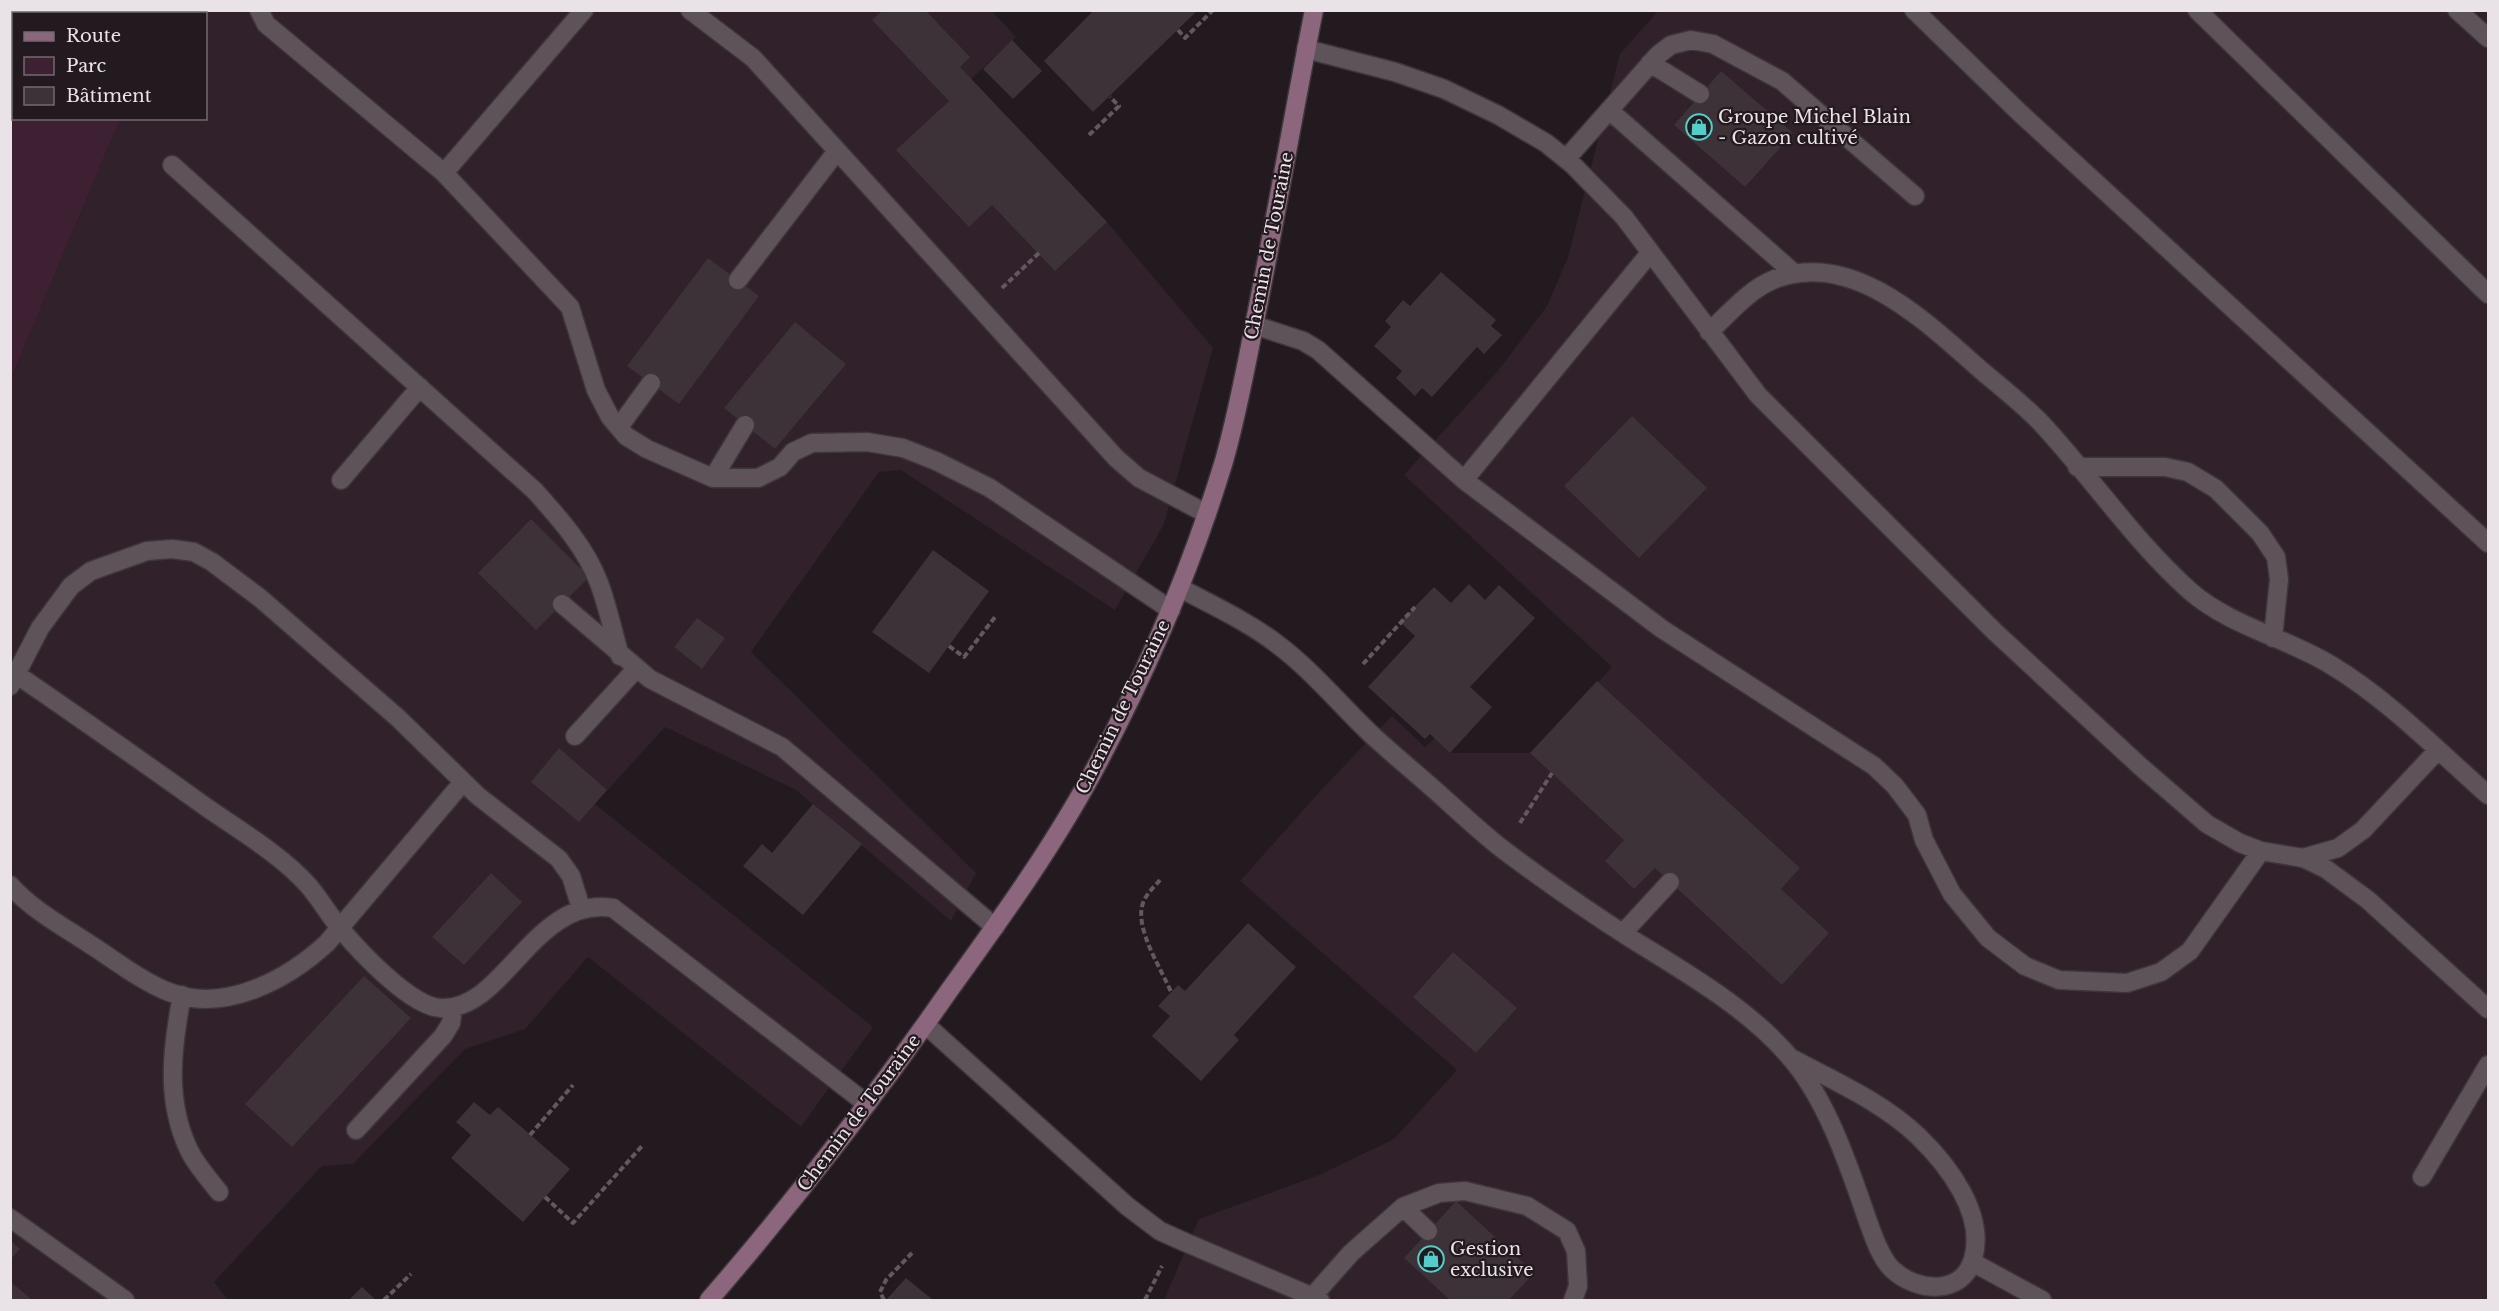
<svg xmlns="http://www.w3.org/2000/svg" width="2499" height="1311" font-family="'Libre Baskerville',serif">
  <rect width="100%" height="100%" fill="#231a1f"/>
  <path fill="#30212a" d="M104,11H992L1016,37L971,79L1107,222L1213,348L1164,524L1115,610L901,470L879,472L751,652L976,873L951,921L796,790L665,727L595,804L873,1027L801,1127L588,957L525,1029L465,1049L353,1164L322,1166L214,1282L228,1300H11V379L120,119L206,118V14H115Z
    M1658,11H2488V1300H1164L1199,1219L1319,1175L1394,1139L1457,1070L1240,881L1321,790L1392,716L1425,747L1435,738L1450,753H1530L1612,667L1404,475L1497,372L1547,306L1568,257L1620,54Z"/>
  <path fill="#3e2033" d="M11,10H104L115,13L14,14V118L120,119L11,379Z"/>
  <path fill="#3c3238" d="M883,10H925L970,57L960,67L1107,222L1055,271L992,205L969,227L896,150L949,101L872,20Z
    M1094,10H1198L1093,112L1044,61Z
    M1012,40L1042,71L1013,99L983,69Z
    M1721,71L1793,133L1745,187L1674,125Z
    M708,258L759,296L679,404L627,366Z
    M1441,272L1496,320L1491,326L1502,335L1484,354L1477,347L1432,397L1422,388L1415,396L1396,378L1402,371L1374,346L1391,327L1385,321L1403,300L1410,306Z
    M795,322L846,364L775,449L724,408Z
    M1632,416L1707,488L1639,558L1564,486Z
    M531,519L589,577L536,630L478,573Z
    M933,550L989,591L929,673L872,632Z
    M1469,584L1485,600L1499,585L1535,618L1470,687L1492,707L1450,753L1430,734L1425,739L1368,687L1415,636L1400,622L1434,587L1451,603Z
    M697,618L725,638L702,669L674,647Z
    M1597,681L1800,868L1781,889L1829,933L1782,985L1655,868L1634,889L1605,861L1624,840L1530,753Z
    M559,748L607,790L579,822L531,782Z
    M813,804L862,844L803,915L743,866L762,844L772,853Z
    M491,873L522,902L464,965L432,937Z
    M1248,923L1296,967L1234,1035L1239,1040L1201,1081L1152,1036L1170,1016L1158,1006L1178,985L1185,991Z
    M1453,952L1517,1008L1476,1053L1413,997Z
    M364,976L411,1018L292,1147L245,1104Z
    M474,1102L490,1115L498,1107L570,1169L523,1222L451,1158L471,1135L456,1122Z
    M1456,1201L1534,1273L1509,1300H1450L1404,1258Z
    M10,1240L20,1249L10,1260Z
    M906,1278L933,1300H886Z
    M10,1281L32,1300H10Z
    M362,1287L376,1300H349Z"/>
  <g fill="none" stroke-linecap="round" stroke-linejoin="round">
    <g stroke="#3d363a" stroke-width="21">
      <path id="lane" d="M259,10L266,24L444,173
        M584,10L444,173L570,307L596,390L610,417L626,436L647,449L713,478H758L780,467L793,452L812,443L867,442L903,448L936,461L990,488L1171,610
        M690,10L753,58L1116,458L1139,478L1207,514
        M1914,10L2020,113L2488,543
        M2197,10L2488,294
        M2457,10L2488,38
        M1306,49L1395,72L1444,89L1498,115L1546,143L1572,164L1624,217L1758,395L1995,632L2141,767L2207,824L2240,843L2261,851L2303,858L2326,869L2368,900L2488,1009
        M1650,63L1700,94
        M1609,110L1795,274
        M1566,159L1658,55L1671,45L1691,40L1713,44L1782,81L1915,196
        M172,165L535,491C560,519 586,548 599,583C608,607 613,632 620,656
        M738,280L837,151
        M1254,325L1303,341L1318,350L1464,480L1650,253
        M1709,332C1729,314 1749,289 1775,279C1854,249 1928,324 1982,371C2002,388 2024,405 2042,424C2093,479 2134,541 2190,591C2230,626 2287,638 2331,665C2389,700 2437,750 2488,795
        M619,427L651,383
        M2077,467H2165L2188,472L2216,489L2260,533L2276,557L2279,579L2273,638
        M713,478L745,425
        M341,480L420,387
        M1464,480L1662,629L1874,766L1895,786L1917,815L1924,840L1952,894L1988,938L2025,966L2059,980L2127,983L2161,972L2190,951L2261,851
        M1180,588C1212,605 1247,621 1277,644C1312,670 1341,706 1373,736C1397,758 1423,779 1447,801C1466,818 1485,836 1505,851C1545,881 1585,909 1627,936C1684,972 1750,1008 1794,1062C1830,1106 1851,1173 1870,1227C1875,1241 1882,1260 1893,1270C1917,1292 1962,1296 1973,1259C1986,1214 1948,1165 1918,1136C1882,1102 1836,1082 1793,1059
        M562,604L650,679L782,747L995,927
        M16,674C80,718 143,762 206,807C239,830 281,855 307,884C319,897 328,914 340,928C359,951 411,1007 441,1008C504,1012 534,895 613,908L867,1104
        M10,686L40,628L71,586L91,571L147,551L172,549L194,552L212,562L260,598L398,718L478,796L559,859L571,876L581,908
        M575,736L636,669
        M2303,858L2338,848L2363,830L2438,750
        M10,885C32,910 64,927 91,945C116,961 141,981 169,992C225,1014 288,979 327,943L463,782
        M1623,933L1670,882
        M182,995C172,1048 165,1100 189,1150C196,1165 209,1179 219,1192
        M926,1025L1127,1206L1160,1231L1180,1240L1320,1300
        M356,1130L443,1036L451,1023L453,1009
        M2422,1177L2488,1065
        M1403,1207L1428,1231
        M10,1218L125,1300
        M1972,1262L2042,1300
        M1312,1297L1351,1253L1403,1207L1439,1193L1465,1191L1527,1206L1567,1231L1576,1251L1578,1286L1573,1300"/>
    </g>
    <g stroke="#3d363a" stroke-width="21">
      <path id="secondary" d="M709,1300C793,1203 872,1101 946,995C997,924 1049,853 1091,776C1145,676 1191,570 1224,461C1238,412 1247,361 1257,311C1277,211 1294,110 1314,10"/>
    </g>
    <path stroke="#61595d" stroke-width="4" stroke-dasharray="6 3" stroke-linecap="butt" d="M1178,30L1185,38L1213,10
      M1089,135L1119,106L1110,97
      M1002,288L1039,253
      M949,646L964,657L995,617
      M1363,664L1415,607
      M1520,823L1552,773
      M1160,880C1154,887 1146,894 1143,903C1134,928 1161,968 1171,992
      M530,1135L573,1085
      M545,1197L573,1223L642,1146
      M384,1300L411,1274
      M884,1300L880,1292L886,1280L912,1253
      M1145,1300L1162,1266"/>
    <use href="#lane" stroke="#5f535a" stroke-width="18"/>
    <use href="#secondary" stroke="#8b667d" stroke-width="18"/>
  </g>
  <defs>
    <g id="shop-ring" transform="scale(1.35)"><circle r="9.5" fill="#231a1f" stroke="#53cdca" stroke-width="1.5"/><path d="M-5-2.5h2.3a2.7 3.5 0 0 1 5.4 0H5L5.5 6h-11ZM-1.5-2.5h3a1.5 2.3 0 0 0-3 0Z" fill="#53cdca"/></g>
  </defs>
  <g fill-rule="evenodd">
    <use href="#shop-ring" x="1699" y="127"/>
    <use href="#shop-ring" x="1431" y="1259"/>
  </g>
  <g text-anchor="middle" stroke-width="4.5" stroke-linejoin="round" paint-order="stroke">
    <g font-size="18" fill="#e9e2e6" stroke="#231a1f" text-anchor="start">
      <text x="1718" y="123">Groupe Michel Blain<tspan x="1718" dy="21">- Gazon cultivé</tspan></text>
      <text x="1450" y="1255">Gestion<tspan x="1450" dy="21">exclusive</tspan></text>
    </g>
    <g font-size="18" fill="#e9e2e6" stroke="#231a1f">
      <text transform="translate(1269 246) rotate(-79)" y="6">Chemin de Touraine</text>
      <text transform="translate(1123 707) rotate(-64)" y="6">Chemin de Touraine</text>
      <text transform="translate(859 1113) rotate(-53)" y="6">Chemin de Touraine</text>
    </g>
  </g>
  <rect width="2499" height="1311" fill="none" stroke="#e9e2e6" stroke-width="24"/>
  <rect x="12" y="12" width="195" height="108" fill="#231a1f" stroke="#726a6f" stroke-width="1.5"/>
  <rect x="24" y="32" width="30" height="9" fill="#8b667d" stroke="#726a6f" stroke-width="1.5"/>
  <text x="66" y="42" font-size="18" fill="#e9e2e6">Route</text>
  <rect x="24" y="57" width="30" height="18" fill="#3e2033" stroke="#726a6f" stroke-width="1.5"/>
  <text x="66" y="72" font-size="18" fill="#e9e2e6">Parc</text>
  <rect x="24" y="87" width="30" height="18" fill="#3c3238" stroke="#726a6f" stroke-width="1.5"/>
  <text x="66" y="102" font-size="18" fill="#e9e2e6">Bâtiment</text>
</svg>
